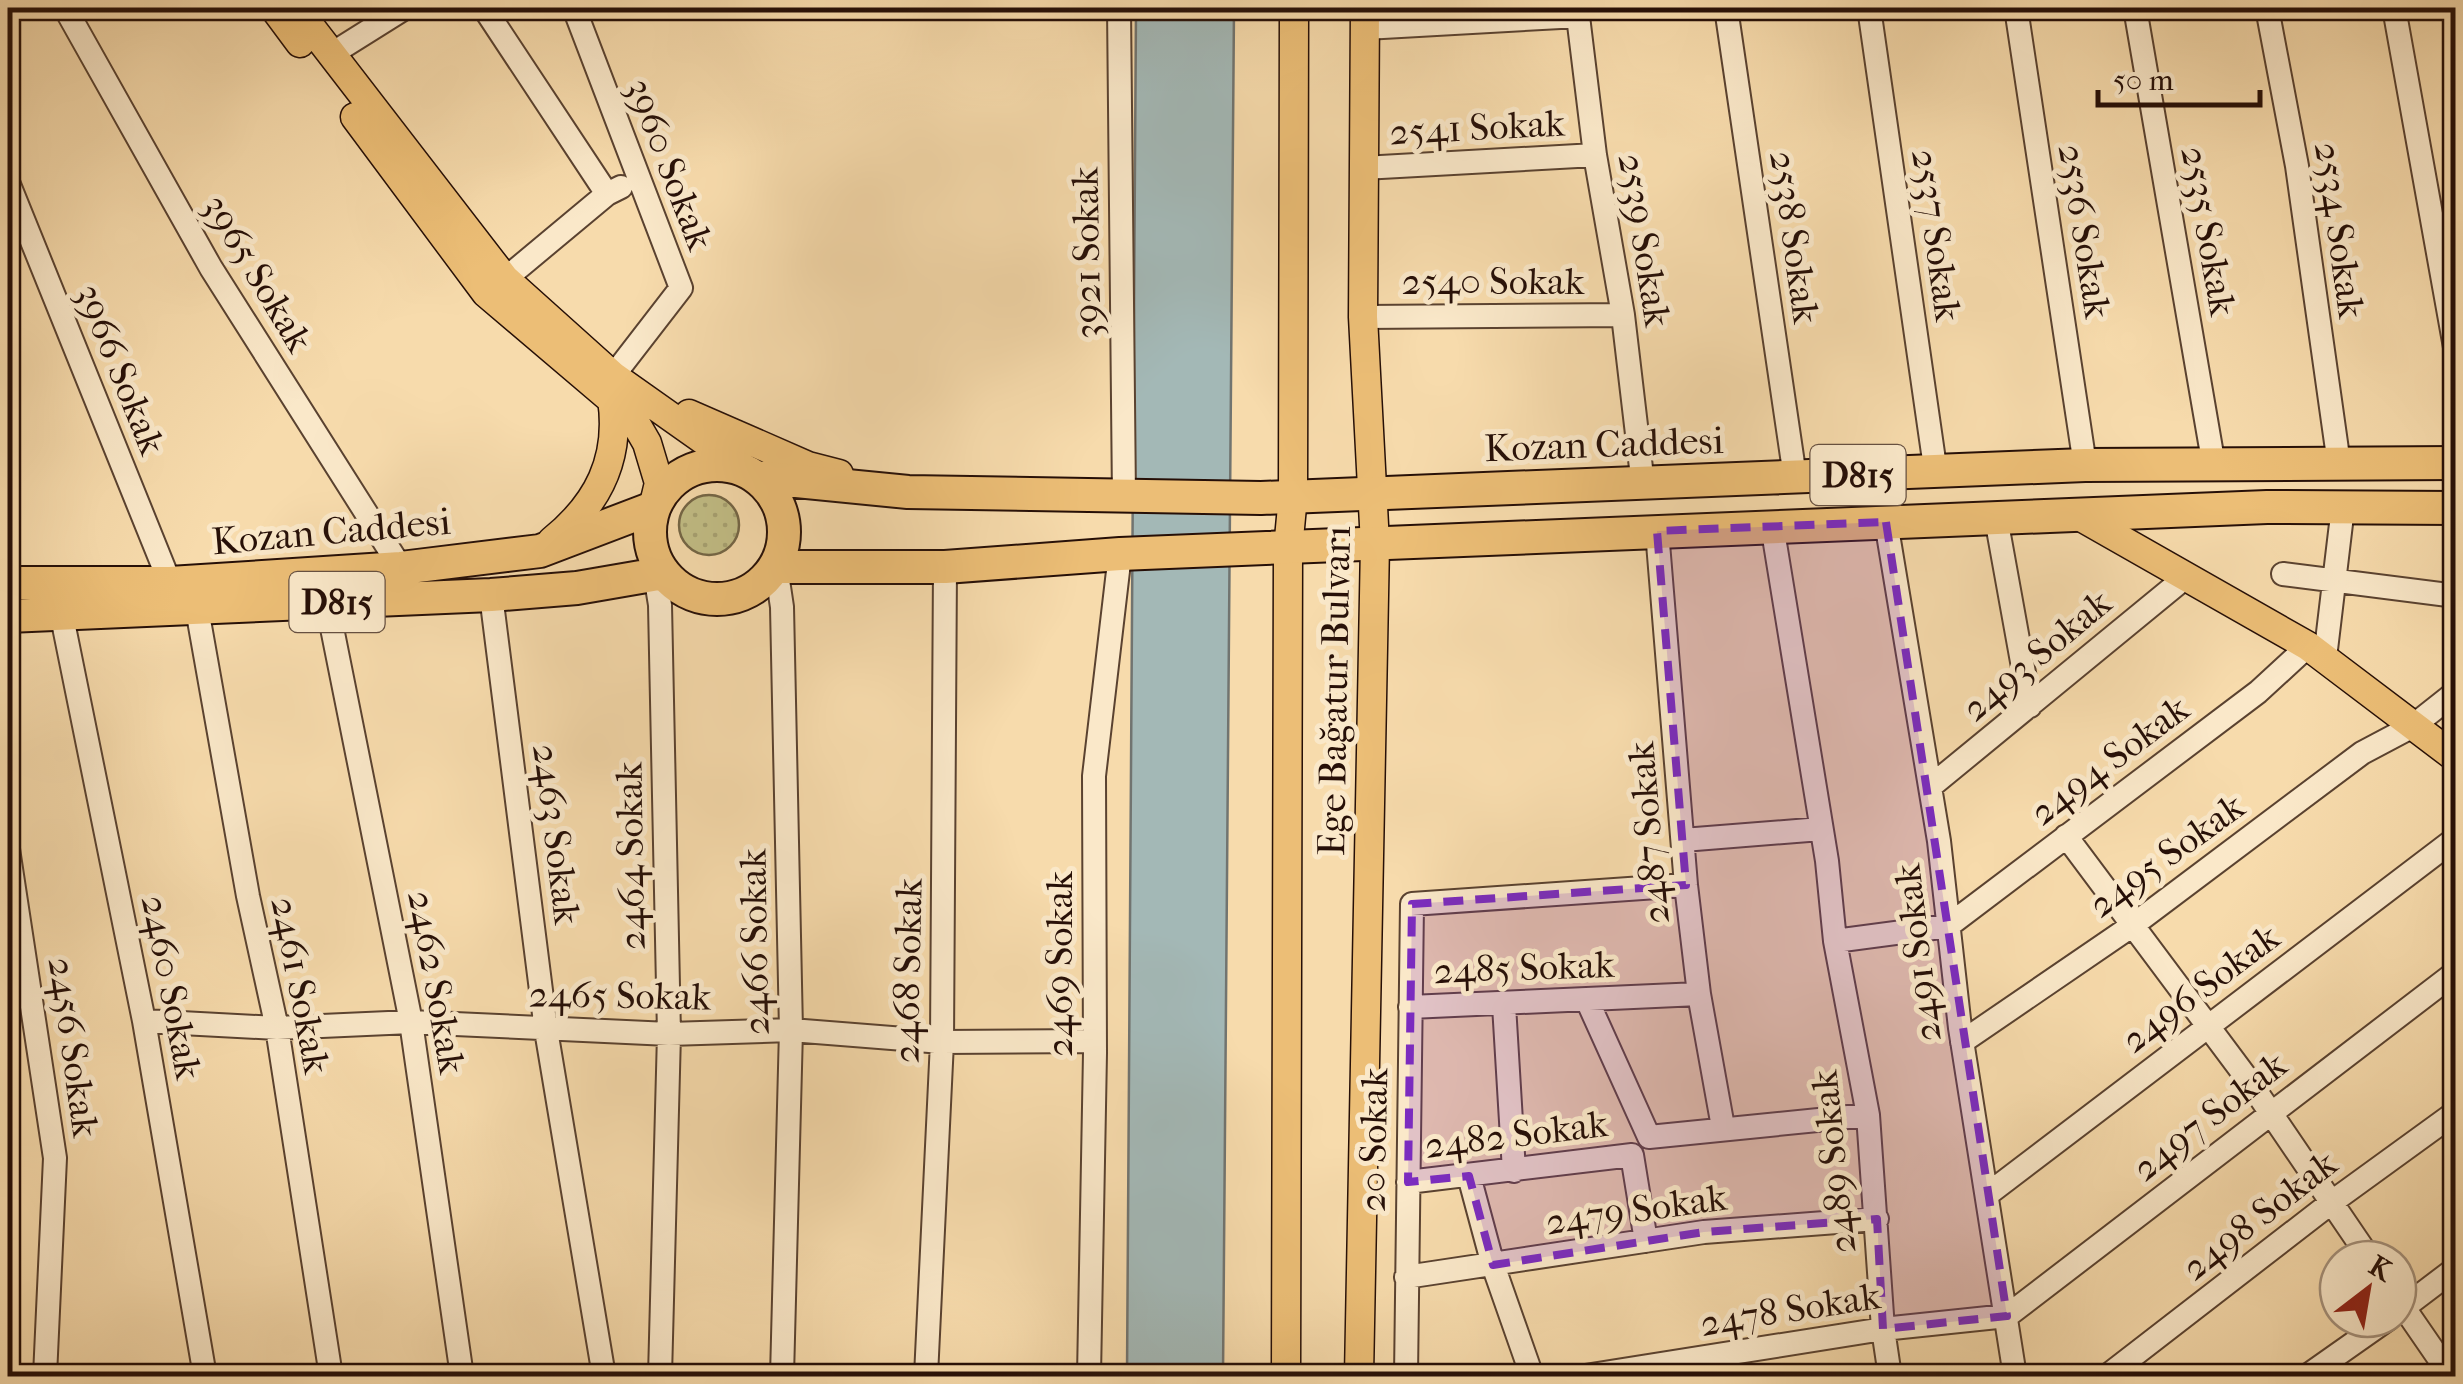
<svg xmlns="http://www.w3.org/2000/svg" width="2463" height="1384" font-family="'IM FELL French Canon',serif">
  <defs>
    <pattern id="grass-dots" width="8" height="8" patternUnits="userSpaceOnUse" patternTransform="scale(2.5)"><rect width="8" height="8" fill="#c2be86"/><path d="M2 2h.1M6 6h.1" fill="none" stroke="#a7a272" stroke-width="1.8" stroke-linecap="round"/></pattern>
  </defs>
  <rect width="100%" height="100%" fill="#f7dbac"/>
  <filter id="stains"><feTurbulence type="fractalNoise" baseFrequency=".002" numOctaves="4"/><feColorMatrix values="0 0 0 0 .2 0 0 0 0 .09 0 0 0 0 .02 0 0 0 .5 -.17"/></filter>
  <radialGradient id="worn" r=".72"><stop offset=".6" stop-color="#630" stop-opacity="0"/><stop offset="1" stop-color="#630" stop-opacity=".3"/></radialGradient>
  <path fill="url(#grass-dots)" stroke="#746646" stroke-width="2.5" d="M679 525a30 30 0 1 1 60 0a30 30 0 1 1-60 0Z"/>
  <path fill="#a3b8b6" stroke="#717470" stroke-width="2.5" d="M1136,8H1234L1223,1376H1127Z"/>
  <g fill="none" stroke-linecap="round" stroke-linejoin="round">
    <g stroke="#5a4230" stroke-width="26">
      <path id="minor" d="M65,8L211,268L401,568
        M484,8L607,194
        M574,8L681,288L613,376
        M1119,8L1124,498
        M1577,8L1595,155L1623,315L1643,485
        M1726,8L1795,477
        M1869,8L1936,474
        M2016,8L2085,465
        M2135,8L2214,466
        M2267,8L2297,166L2339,464
        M2394,8L2456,353
        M1365,28L1579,16
        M330,55L405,8
        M1363,168L1595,155
        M8,182L170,583
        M505,279L607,194L621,187
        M1363,317L1623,315
        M1996,518L2030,706
        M1886,522L1939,841L1960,1028L2015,1376
        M1772,525L1827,861L1835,941L1868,1115L1883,1329L1890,1376
        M1657,531L1686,885L1699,994L1723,1127
        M776,567L782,607L791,1030L782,1376
        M655,574L660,605L669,1034L660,1376
        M2283,574L2456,596
        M491,595L546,1030L604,1376
        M327,603L411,1022L462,1376
        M197,609L248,896L277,1028L331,1376
        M61,612L144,1021L205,1376
        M2325,658L2343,507
        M1930,787L2187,576
        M2066,836L2249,1081L2370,1259
        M1683,840L1821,829
        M8,849L55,1158L45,1376
        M1835,941L1948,926L2258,692L2308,646
        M1587,1000L1649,1137L1868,1115
        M1504,1005L1514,1171
        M1410,1007L1699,994
        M144,1021L277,1028L411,1022L669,1034L791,1030L942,1042L1095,1041
        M1962,1042L2133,925L2362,753L2413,726L2456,692
        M1469,1176L1493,1265L1532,1376
        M1408,1182L1632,1155L1646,1241
        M1988,1194L2456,838
        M1406,1277L1704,1232L1877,1219
        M2398,1299L2451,1376
        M2398,1312L2456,1268
        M926,1376L942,1042L945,567
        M1089,1376L1095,1053L1094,776L1120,554
        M1406,1376L1412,904L1686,885
        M1585,1376L1883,1329L2007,1316L2456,972
        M2107,1376L2332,1202L2456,1112
        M2307,1376L2388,1319"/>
    </g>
    <g stroke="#260f07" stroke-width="31">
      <path id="major" d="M274,8L300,43
        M296,8L505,279L613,376L756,477
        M355,117L486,293L632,417L647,443L659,483L653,508
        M689,414L808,466L839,474
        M2076,514L2308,646L2456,758
        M552,541C598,504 621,459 612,399
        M1286,1376L1288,549L1293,496L1294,8
        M1359,1376L1375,544L1363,317L1365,8"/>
    </g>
    <g stroke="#260f07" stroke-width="36">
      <path id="highway" d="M650 532a67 67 0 1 1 134 0a67 67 0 1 1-134 0Z
        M756,477L908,492L1261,498L2085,465L2456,463
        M776,567H945L1120,554L2267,507L2456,508
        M8,583H170L401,568L540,551L653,508
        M8,616L491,595L577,588L664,573"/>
    </g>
    <use href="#minor" stroke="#fae8c9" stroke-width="22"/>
    <use href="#major" stroke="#ecbe76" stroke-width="28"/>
    <use href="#highway" stroke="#ecbe76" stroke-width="32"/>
  </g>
  <path fill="#7b2cbf" fill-opacity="0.2" stroke="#7b2cbf" stroke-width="8" stroke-dasharray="20 12" stroke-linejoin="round" d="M1886,522L2007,1316L1883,1329L1877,1219L1704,1232L1493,1265L1469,1176L1408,1182L1412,904L1686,885L1657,531Z"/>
  <g text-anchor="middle" stroke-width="10" stroke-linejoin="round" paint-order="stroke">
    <g fill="#fae8c9" stroke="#665041" stroke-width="2.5">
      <rect x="1810.5" y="445" width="95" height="60" rx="8"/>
      <rect x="289.5" y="572" width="95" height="60" rx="8"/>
    </g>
    <g font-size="35" font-weight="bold" fill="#260f07">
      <text x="1858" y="487">D815</text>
      <text x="337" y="614">D815</text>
    </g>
    <g font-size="38" fill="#260f07" stroke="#fae8c9">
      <text transform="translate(1477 127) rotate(-3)" y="13">2541 Sokak</text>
      <text transform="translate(670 164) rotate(69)" y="13">3960 Sokak</text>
      <text transform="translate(2340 230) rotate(82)" y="13">2534 Sokak</text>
      <text transform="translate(2085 231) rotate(81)" y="13">2536 Sokak</text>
      <text transform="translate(2209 231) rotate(80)" y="13">2535 Sokak</text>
      <text transform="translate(1937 235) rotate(82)" y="13">2537 Sokak</text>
      <text transform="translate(1795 237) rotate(82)" y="13">2538 Sokak</text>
      <text transform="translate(1645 240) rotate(81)" y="13">2539 Sokak</text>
      <text transform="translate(1086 253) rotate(-91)" y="13">3921 Sokak</text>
      <text transform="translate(258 273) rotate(59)" y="13">3965 Sokak</text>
      <text x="1493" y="294">2540 Sokak</text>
      <text transform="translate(121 369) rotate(68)" y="13">3966 Sokak</text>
      <text transform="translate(1604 444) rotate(-2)" y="13">Kozan Caddesi</text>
      <text transform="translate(331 531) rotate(-5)" y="13">Kozan Caddesi</text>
      <text transform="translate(2036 655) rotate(-40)" y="13">2493 Sokak</text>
      <text transform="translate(1334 691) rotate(-89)" y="13">Ege Bağatur Bulvarı</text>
      <text transform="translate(2109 760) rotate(-37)" y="13">2494 Sokak</text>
      <text transform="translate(1648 833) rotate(-95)" y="13">2487 Sokak</text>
      <text transform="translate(557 834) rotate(83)" y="13">2463 Sokak</text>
      <text transform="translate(2166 855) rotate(-36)" y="13">2495 Sokak</text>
      <text transform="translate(630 856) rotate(-91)" y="13">2464 Sokak</text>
      <text transform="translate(754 942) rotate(-91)" y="13">2466 Sokak</text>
      <text transform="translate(1917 953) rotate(-97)" y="13">2491 Sokak</text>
      <text transform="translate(1059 964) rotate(-90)" y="13">2469 Sokak</text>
      <text transform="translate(1524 967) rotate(-2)" y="13">2485 Sokak</text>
      <text transform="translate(907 971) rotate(-89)" y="13">2468 Sokak</text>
      <text transform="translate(437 982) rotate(80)" y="13">2462 Sokak</text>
      <text transform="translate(301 985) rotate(79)" y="13">2461 Sokak</text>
      <text transform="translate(172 987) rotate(79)" y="13">2460 Sokak</text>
      <text transform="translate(2200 988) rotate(-37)" y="13">2496 Sokak</text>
      <text transform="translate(620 995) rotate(1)" y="13">2465 Sokak</text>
      <text transform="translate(74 1047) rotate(82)" y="13">2456 Sokak</text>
      <text transform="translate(2209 1116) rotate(-38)" y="13">2497 Sokak</text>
      <text transform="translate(1516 1134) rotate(-7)" y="13">2482 Sokak</text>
      <text transform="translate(1373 1140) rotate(-89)" y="13">20 Sokak</text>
      <text transform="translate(1833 1162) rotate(-96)" y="13">2489 Sokak</text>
      <text transform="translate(1636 1209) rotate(-8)" y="13">2479 Sokak</text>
      <text transform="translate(2259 1215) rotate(-38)" y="13">2498 Sokak</text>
      <text transform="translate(1790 1309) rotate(-9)" y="13">2478 Sokak</text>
    </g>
  </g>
  <rect width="2463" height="1384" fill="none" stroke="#f7dbac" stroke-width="40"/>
  <rect x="10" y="10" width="2443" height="1364" fill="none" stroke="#260f07" stroke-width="5"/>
  <rect x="20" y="20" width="2423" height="1344" fill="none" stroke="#260f07" stroke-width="2.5"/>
  <g transform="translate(2368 1289) rotate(31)"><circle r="48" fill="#fae8c9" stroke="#a5917b" stroke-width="2.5"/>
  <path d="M0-8L18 38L0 25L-18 38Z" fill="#8f2418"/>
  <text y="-15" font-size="28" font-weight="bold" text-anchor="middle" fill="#260f07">K</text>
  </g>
  <path d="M2098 90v15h162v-15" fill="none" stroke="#260f07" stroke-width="5"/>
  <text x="2113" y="90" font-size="30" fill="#260f07" stroke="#fae8c9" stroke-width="8" paint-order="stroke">50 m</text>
  <rect width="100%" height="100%" filter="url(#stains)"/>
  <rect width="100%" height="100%" fill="url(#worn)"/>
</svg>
